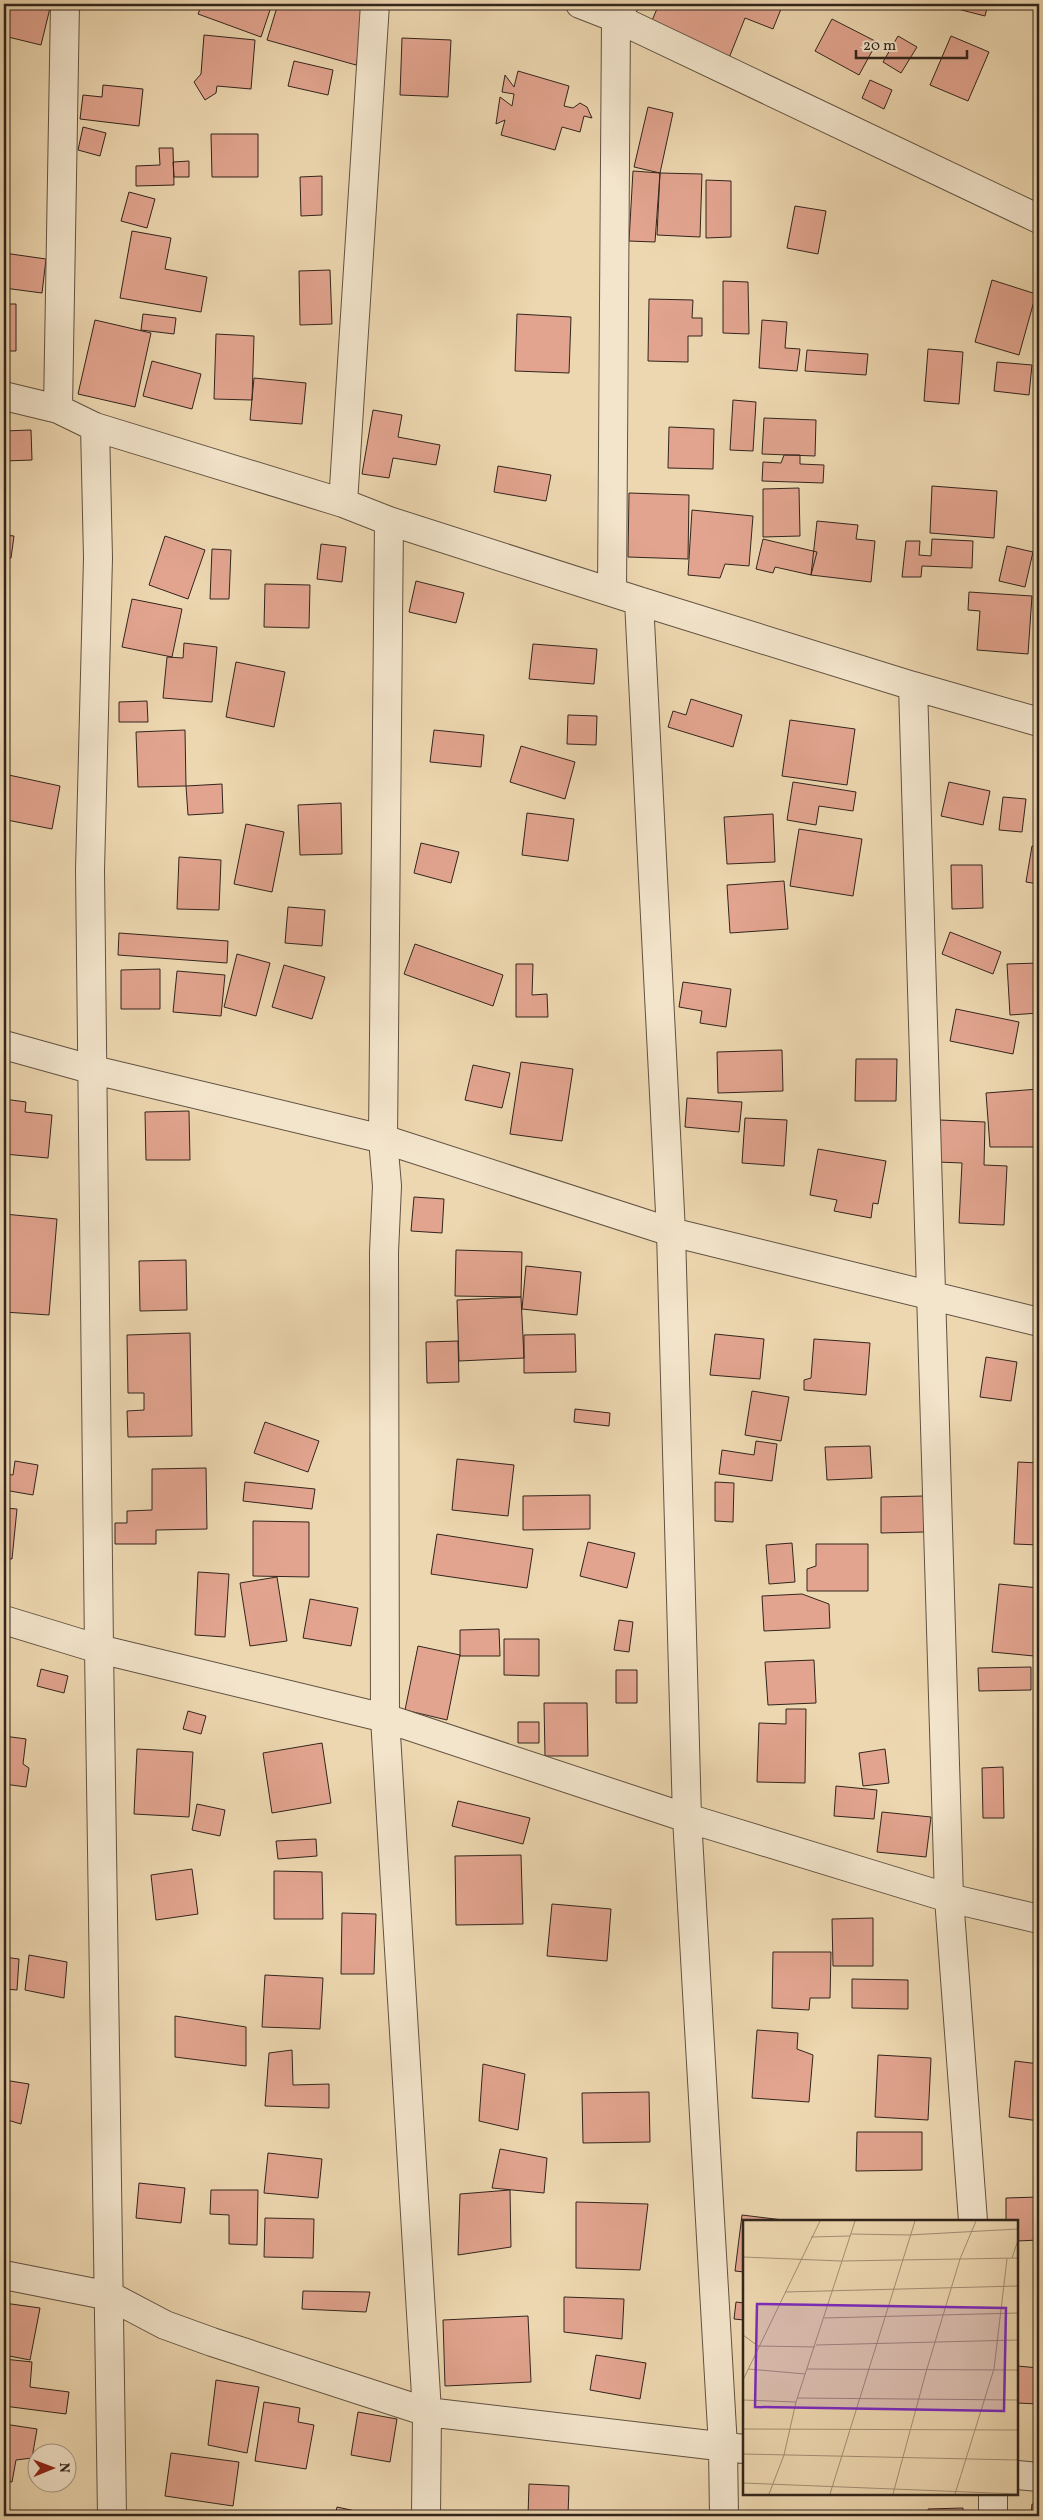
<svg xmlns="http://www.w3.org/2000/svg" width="1043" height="2520" font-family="Vollkorn,serif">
  <rect width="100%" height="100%" fill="#edd7b0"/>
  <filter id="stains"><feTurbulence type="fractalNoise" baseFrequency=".004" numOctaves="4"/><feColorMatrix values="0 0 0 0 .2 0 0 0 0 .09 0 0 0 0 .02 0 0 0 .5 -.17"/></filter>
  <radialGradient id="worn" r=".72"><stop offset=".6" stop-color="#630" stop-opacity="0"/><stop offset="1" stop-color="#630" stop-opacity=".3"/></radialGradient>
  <path fill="#e2a48f" stroke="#32251c" d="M4,4H51L41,45L4,36Z
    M202,4H272L261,37L198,14Z
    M278,4H345L369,12L356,65L267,40Z
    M659,4H783L773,29L745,18L729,58L648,30Z
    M938,4H988L985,16Z
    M832,19L877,42L859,75L815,51Z
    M204,35L255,40L251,89L217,86L216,93L205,100L194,82L201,74Z
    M898,36L917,47L901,73L883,62Z
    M951,36L989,52L968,101L930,85Z
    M402,38L451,40L448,97L400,95Z
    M294,61L333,70L328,95L288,86Z
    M518,71L569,86L564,106L573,108L580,103L587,107L592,118L584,116L580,132L562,127L555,150L501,135L505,120L496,124L500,97L512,106L514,94L502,92L505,75L514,87Z
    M870,80L892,90L884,109L862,98Z
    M103,85L143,89L139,126L80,119L83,95L102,97Z
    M648,107L673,113L660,173L634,167Z
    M83,127L106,133L100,156L78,150Z
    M211,134H258V177H212Z
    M159,148H173L174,185L136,186V166L160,165Z
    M189,161V177H174L173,162Z
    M633,171L660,173L655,242L629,241Z
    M660,173L702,174L700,237L657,235Z
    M322,176V215L301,216L300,177Z
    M706,180L731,181V237L706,238Z
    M129,192L155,199L147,228L121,221Z
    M795,206L826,211L818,254L787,248Z
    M132,231L171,238L165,269L207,277L201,312L120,298Z
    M4,253L46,259L42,293L4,288Z
    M330,270L332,324L300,325L299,271Z
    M992,280L1036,294L1019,355L975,342Z
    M723,281L748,282L749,334L723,333Z
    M649,299L693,300L692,318H702V336H688V362L648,361Z
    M4,304H16V351H4Z
    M143,314L176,318L174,334L141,330Z
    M517,314L571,317L569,373L515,371Z
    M95,320L151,333L135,407L78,394Z
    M762,320L787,322L785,348L800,349L797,371L759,368Z
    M216,334L254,336L252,400L214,399Z
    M928,349L963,352L959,404L924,401Z
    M807,350L868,354L866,375L805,371Z
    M152,361L201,374L192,409L143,396Z
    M997,362L1032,365L1029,395L994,391Z
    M254,378L306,383L302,424L250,420Z
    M733,400L756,402L753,451L730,450Z
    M373,410L402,415L398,437L440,445L436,465L393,458L389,478L362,474Z
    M764,418L816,420L815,456L762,454Z
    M669,427L714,429L713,469L668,468Z
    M31,430L32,460L4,461V431Z
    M784,455H800V464L824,465L823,483L762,481L763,462L781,463Z
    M498,466L551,475L546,501L494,492Z
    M932,486L997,491L994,538L930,533Z
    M799,488L800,536L763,537V489Z
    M629,493L689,495L688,559L628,557Z
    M692,510L753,516L749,566L725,564L720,578L688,575Z
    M817,521L858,525L856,539L875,541L871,582L811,575Z
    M4,535L14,536L11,558H4Z
    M165,536L205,550L188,599L149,585Z
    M763,539L817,552L811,575L775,567L773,573L756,569Z
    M932,539L973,541L972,568L922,566L921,577H902L906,541H920L919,555L931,556Z
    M321,544L346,547L342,582L317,579Z
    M1007,546L1033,552L1025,587L999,581Z
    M212,549L231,550L229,599H210Z
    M416,581L464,593L456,623L409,612Z
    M265,584L310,585L309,628L264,627Z
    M969,592L1032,596L1028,654L977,650L980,611L968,610Z
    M132,599L182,609L172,657L122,647Z
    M184,643L217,647L212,702L163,698L167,657L183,658Z
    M533,644L597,649L594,684L529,679Z
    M236,662L285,672L274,727L226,717Z
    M691,699L742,715L733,747L668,727L673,711L686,715Z
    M147,701L148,722H119V702Z
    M568,715L597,716L596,745L567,744Z
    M790,720L855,729L847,785L782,776Z
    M185,730L186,786L138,787L136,732Z
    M434,730L484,735L481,767L430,762Z
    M521,746L575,762L565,799L510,782Z
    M4,774L60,786L52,829L7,820L9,809L4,808Z
    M793,782L856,792L853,811L819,806L816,825L787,820Z
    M949,782L990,791L983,825L941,816Z
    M222,784L223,813L188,815L186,786Z
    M1003,797L1026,799L1022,832L999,830Z
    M341,803L342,854L300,855L298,805Z
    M527,813L574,819L568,861L522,855Z
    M773,814L775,862L727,864L724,817Z
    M246,824L284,832L272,892L234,884Z
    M799,829L862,839L853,896L790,886Z
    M421,843L459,852L451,883L414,873Z
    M1032,846L1039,847V884L1026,882Z
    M179,857L221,860L219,910L177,909Z
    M951,865H982L983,908L952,909Z
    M784,881L788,929L730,933L727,885Z
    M288,907L325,910L322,946L285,943Z
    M950,932L1001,952L993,974L942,954Z
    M119,933L228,941L227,963L118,955Z
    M415,944L503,975L493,1006L404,974Z
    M237,954L270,963L256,1016L224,1007Z
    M1039,963V1013L1010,1015L1007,964Z
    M516,964H533L532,995L547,994L548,1017H516Z
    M284,965L325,977L312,1019L272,1007Z
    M160,969V1009H121V970Z
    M177,971L225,975L221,1016L173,1012Z
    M683,982L731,989L726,1027L700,1023L702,1011L679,1007Z
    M956,1009L1019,1022L1013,1054L950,1041Z
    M782,1050L783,1091L718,1093L717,1052Z
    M856,1059H897L896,1101H855Z
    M521,1062L573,1069L562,1141L510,1134Z
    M473,1065L510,1073L502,1108L465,1100Z
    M1039,1089V1147H990L986,1093Z
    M687,1098L742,1102L739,1132L685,1127Z
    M4,1099L26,1102L25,1112L52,1115L48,1158L4,1154Z
    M189,1111L190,1160H146L145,1112Z
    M745,1118L787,1120L784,1166L742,1163Z
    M940,1120L985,1122L984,1165L1007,1166L1004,1225L959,1223L962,1163L938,1162Z
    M818,1149L886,1161L878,1204L873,1203L871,1218L834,1211L837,1200L810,1195Z
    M414,1197L444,1199L442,1233L411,1231Z
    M4,1214L57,1219L49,1315L4,1312Z
    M456,1250L522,1252L521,1297L455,1296Z
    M186,1260L187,1310L140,1311L139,1261Z
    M526,1266L581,1272L577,1315L522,1309Z
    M521,1297L524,1358L459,1361L457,1300Z
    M190,1333L192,1436L128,1437L127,1411L144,1410V1393H128L127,1335Z
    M575,1334L576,1372L524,1373V1335Z
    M715,1334L764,1339L760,1379L710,1375Z
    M814,1339L870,1343L866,1395L804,1390V1380L811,1378Z
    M458,1341L459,1382L427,1383L426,1342Z
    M986,1357L1017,1362L1011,1401L980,1397Z
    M752,1391L789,1397L781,1441L745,1435Z
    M575,1409L610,1413L609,1426L574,1422Z
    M265,1422L319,1441L308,1472L254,1453Z
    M756,1441L777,1444L772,1481L719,1474L722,1450L754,1455Z
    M870,1446L872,1478L827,1480L825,1447Z
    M457,1459L514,1465L508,1516L452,1510Z
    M15,1461L38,1465L33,1495L4,1490V1474L13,1475Z
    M1018,1462L1039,1463V1545L1014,1544Z
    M206,1468L207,1529L156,1530V1544H115V1523H127V1511L152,1510V1469Z
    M245,1482L315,1489L312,1509L243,1501Z
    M715,1482L734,1483L733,1522L715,1521Z
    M590,1495V1529L523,1530V1496Z
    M924,1496V1532L881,1533V1497Z
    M4,1508L17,1509L12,1559L4,1558Z
    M253,1521L309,1522V1577L253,1576Z
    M437,1534L533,1549L527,1588L431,1574Z
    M588,1542L635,1553L627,1588L580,1576Z
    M792,1543L795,1582L769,1584L766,1545Z
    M816,1544H868V1591H807V1569L816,1566Z
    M198,1572L229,1574L225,1637L195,1635Z
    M277,1577L287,1641L250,1646L240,1583Z
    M999,1584L1039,1588L1034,1656L992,1652Z
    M802,1594L829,1604L830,1628L764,1631L762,1596Z
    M310,1599L358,1608L351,1646L303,1638Z
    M619,1620L633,1622L629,1652L614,1650Z
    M499,1629L500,1656H460V1630Z
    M504,1639H539V1676L504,1675Z
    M418,1646L460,1655L447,1720L405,1710Z
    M814,1660L816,1703L768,1705L765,1662Z
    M1031,1667V1690L979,1691L978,1668Z
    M41,1669L68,1676L64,1693L37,1686Z
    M616,1670H637V1703H616Z
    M544,1703H587L588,1756H545Z
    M786,1709H806L805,1783L757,1782L759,1723L786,1724Z
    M188,1711L206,1716L201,1734L183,1729Z
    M518,1722H539V1743H518Z
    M4,1736L26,1739L23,1764L29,1768L26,1787L4,1784Z
    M322,1743L331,1803L272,1813L263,1753Z
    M137,1749L193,1752L189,1817L134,1814Z
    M885,1749L889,1783L863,1786L859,1753Z
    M1003,1767L1004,1818H983L982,1768Z
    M836,1786L877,1790L874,1819L834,1816Z
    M458,1801L530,1818L523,1844L452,1826Z
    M197,1804L225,1810L220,1836L192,1830Z
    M882,1812L931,1817L926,1857L877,1852Z
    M316,1839L317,1856L278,1859L276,1841Z
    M521,1855L523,1924L456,1925L455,1856Z
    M192,1869L198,1914L156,1920L151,1875Z
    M274,1871L322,1872L323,1919H274Z
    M552,1904L611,1909L607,1961L547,1956Z
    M342,1913L376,1914L374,1974H341Z
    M873,1918V1966H833L832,1919Z
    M773,1952H831L830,1998H810L809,2010L772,2008Z
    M29,1955L67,1962L64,1998L25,1990Z
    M4,1957L19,1959L17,1990L4,1989Z
    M265,1975L323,1978L320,2029L262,2027Z
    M852,1979L908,1980V2009L852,2008Z
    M175,2016L246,2027V2066L175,2057Z
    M757,2030L798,2033L797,2049L813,2055L809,2102L752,2098Z
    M292,2050L293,2085L329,2084V2108L265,2106L269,2053Z
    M878,2055L931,2058L928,2120L875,2117Z
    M1015,2061L1039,2064V2121L1009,2117Z
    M483,2064L525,2074L518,2130L479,2121Z
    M4,2080L29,2084L21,2124L4,2119Z
    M649,2092L650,2142L583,2143L582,2093Z
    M857,2132H922V2170L856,2171Z
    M500,2149L547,2158L544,2193L492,2188Z
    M268,2153L322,2159L318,2198L264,2193Z
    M139,2183L185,2188L181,2223L136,2218Z
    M211,2190H258L257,2245L229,2244V2215L210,2214Z
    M510,2190L511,2247L458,2255L460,2194Z
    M1039,2197V2240L1017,2241V2221H1006V2198Z
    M576,2202L648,2204L640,2270L576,2268Z
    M742,2215L791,2221H744V2272L735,2271Z
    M265,2218L314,2219L313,2258L264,2257Z
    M303,2291L370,2292L366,2312L302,2309Z
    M564,2297L624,2299L622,2339L564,2332Z
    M736,2302L744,2303V2320L734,2319Z
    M4,2303L40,2308L30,2360L4,2355Z
    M528,2316L531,2382L445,2386L443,2320Z
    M596,2355L646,2363L640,2399L590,2390Z
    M4,2359L32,2362L30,2387L69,2392L66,2414L4,2406Z
    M1017,2366L1039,2368V2404L1017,2403Z
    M216,2380L259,2387L247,2453L208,2445Z
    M264,2402L300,2408L298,2422L314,2425L306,2469L255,2461Z
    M358,2412L397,2419L390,2462L351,2455Z
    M4,2424L37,2429L32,2458L16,2460L12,2482L4,2481Z
    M171,2453L239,2462L233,2506L165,2496Z
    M529,2484L569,2486L568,2516H528Z
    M1032,2504L1039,2505V2516H1031Z
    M337,2507L374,2515L373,2516H335Z
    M963,2508V2516H929L928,2509Z
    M163,2513L213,2516H163Z"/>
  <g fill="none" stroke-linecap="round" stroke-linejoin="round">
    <g stroke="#615241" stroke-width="30">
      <path id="minor" d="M580,4L616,18L1039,219
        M4,396L58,409L95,427L343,503L389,521L639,601L913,686L1039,722
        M58,409L65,4
        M95,427L98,558L90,870L99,1649L112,2516
        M343,503L375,4
        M389,521L383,1139L387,1186L384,1252L385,1718L427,2412L426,2516
        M612,592L616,18L624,4
        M639,601L671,1232L687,1818L723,2447L724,2516
        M913,686L949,1898L973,2221
        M4,1045L94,1070L383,1139L671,1232L1039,1322
        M4,1620L99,1649L385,1718L687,1818L949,1898L1039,1919
        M4,2275L110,2296L165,2325L212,2342L427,2412L744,2449
        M1017,2475L1039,2477
        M993,2494V2516"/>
    </g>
    <use href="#minor" stroke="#f3e5cc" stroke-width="28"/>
  </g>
  <g transform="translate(743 2220)">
    <rect width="275" height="275" fill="#edd7b0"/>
    <path fill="none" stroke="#a29075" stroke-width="1" d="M108,14L166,15L275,9M68,17L107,16M0,37L98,41L275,38M269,38L275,20M42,72L275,66M81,98L275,93M0,115L15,126L72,127M73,125L275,120M5,149L62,154M64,149L275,150M0,160L77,1M54,178L275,180M0,180L53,182M0,209L275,210M0,234L275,240M0,263L275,274M26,274L41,235L53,182L112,1M87,274L172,1M150,274L183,152L217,39L233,1M212,274L251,149L264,39"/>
    <path fill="#7b2cbf" fill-opacity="0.15" stroke="#7b2cbf" stroke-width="2.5" d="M14,84L263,88L261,191L12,187Z"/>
    <rect width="275" height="275" fill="none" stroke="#32251c" stroke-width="2.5"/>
  </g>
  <rect width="1043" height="2520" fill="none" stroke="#edd7b0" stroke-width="20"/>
  <rect x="5" y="5" width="1033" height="2510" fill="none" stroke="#32251c" stroke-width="2.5"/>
  <rect x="10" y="10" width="1023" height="2500" fill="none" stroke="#32251c"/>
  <g transform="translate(52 2468) rotate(89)"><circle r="24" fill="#f3e5cc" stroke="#a69886"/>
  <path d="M0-4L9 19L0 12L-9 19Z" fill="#8f2418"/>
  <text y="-8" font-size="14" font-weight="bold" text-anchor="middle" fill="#32251c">N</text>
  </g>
  <path d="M856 50v8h111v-8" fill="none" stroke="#32251c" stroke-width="2.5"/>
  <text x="863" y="50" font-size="15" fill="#32251c" stroke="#f3e5cc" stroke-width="4" paint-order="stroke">20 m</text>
  <rect width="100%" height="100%" filter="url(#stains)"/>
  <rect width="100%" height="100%" fill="url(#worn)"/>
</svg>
